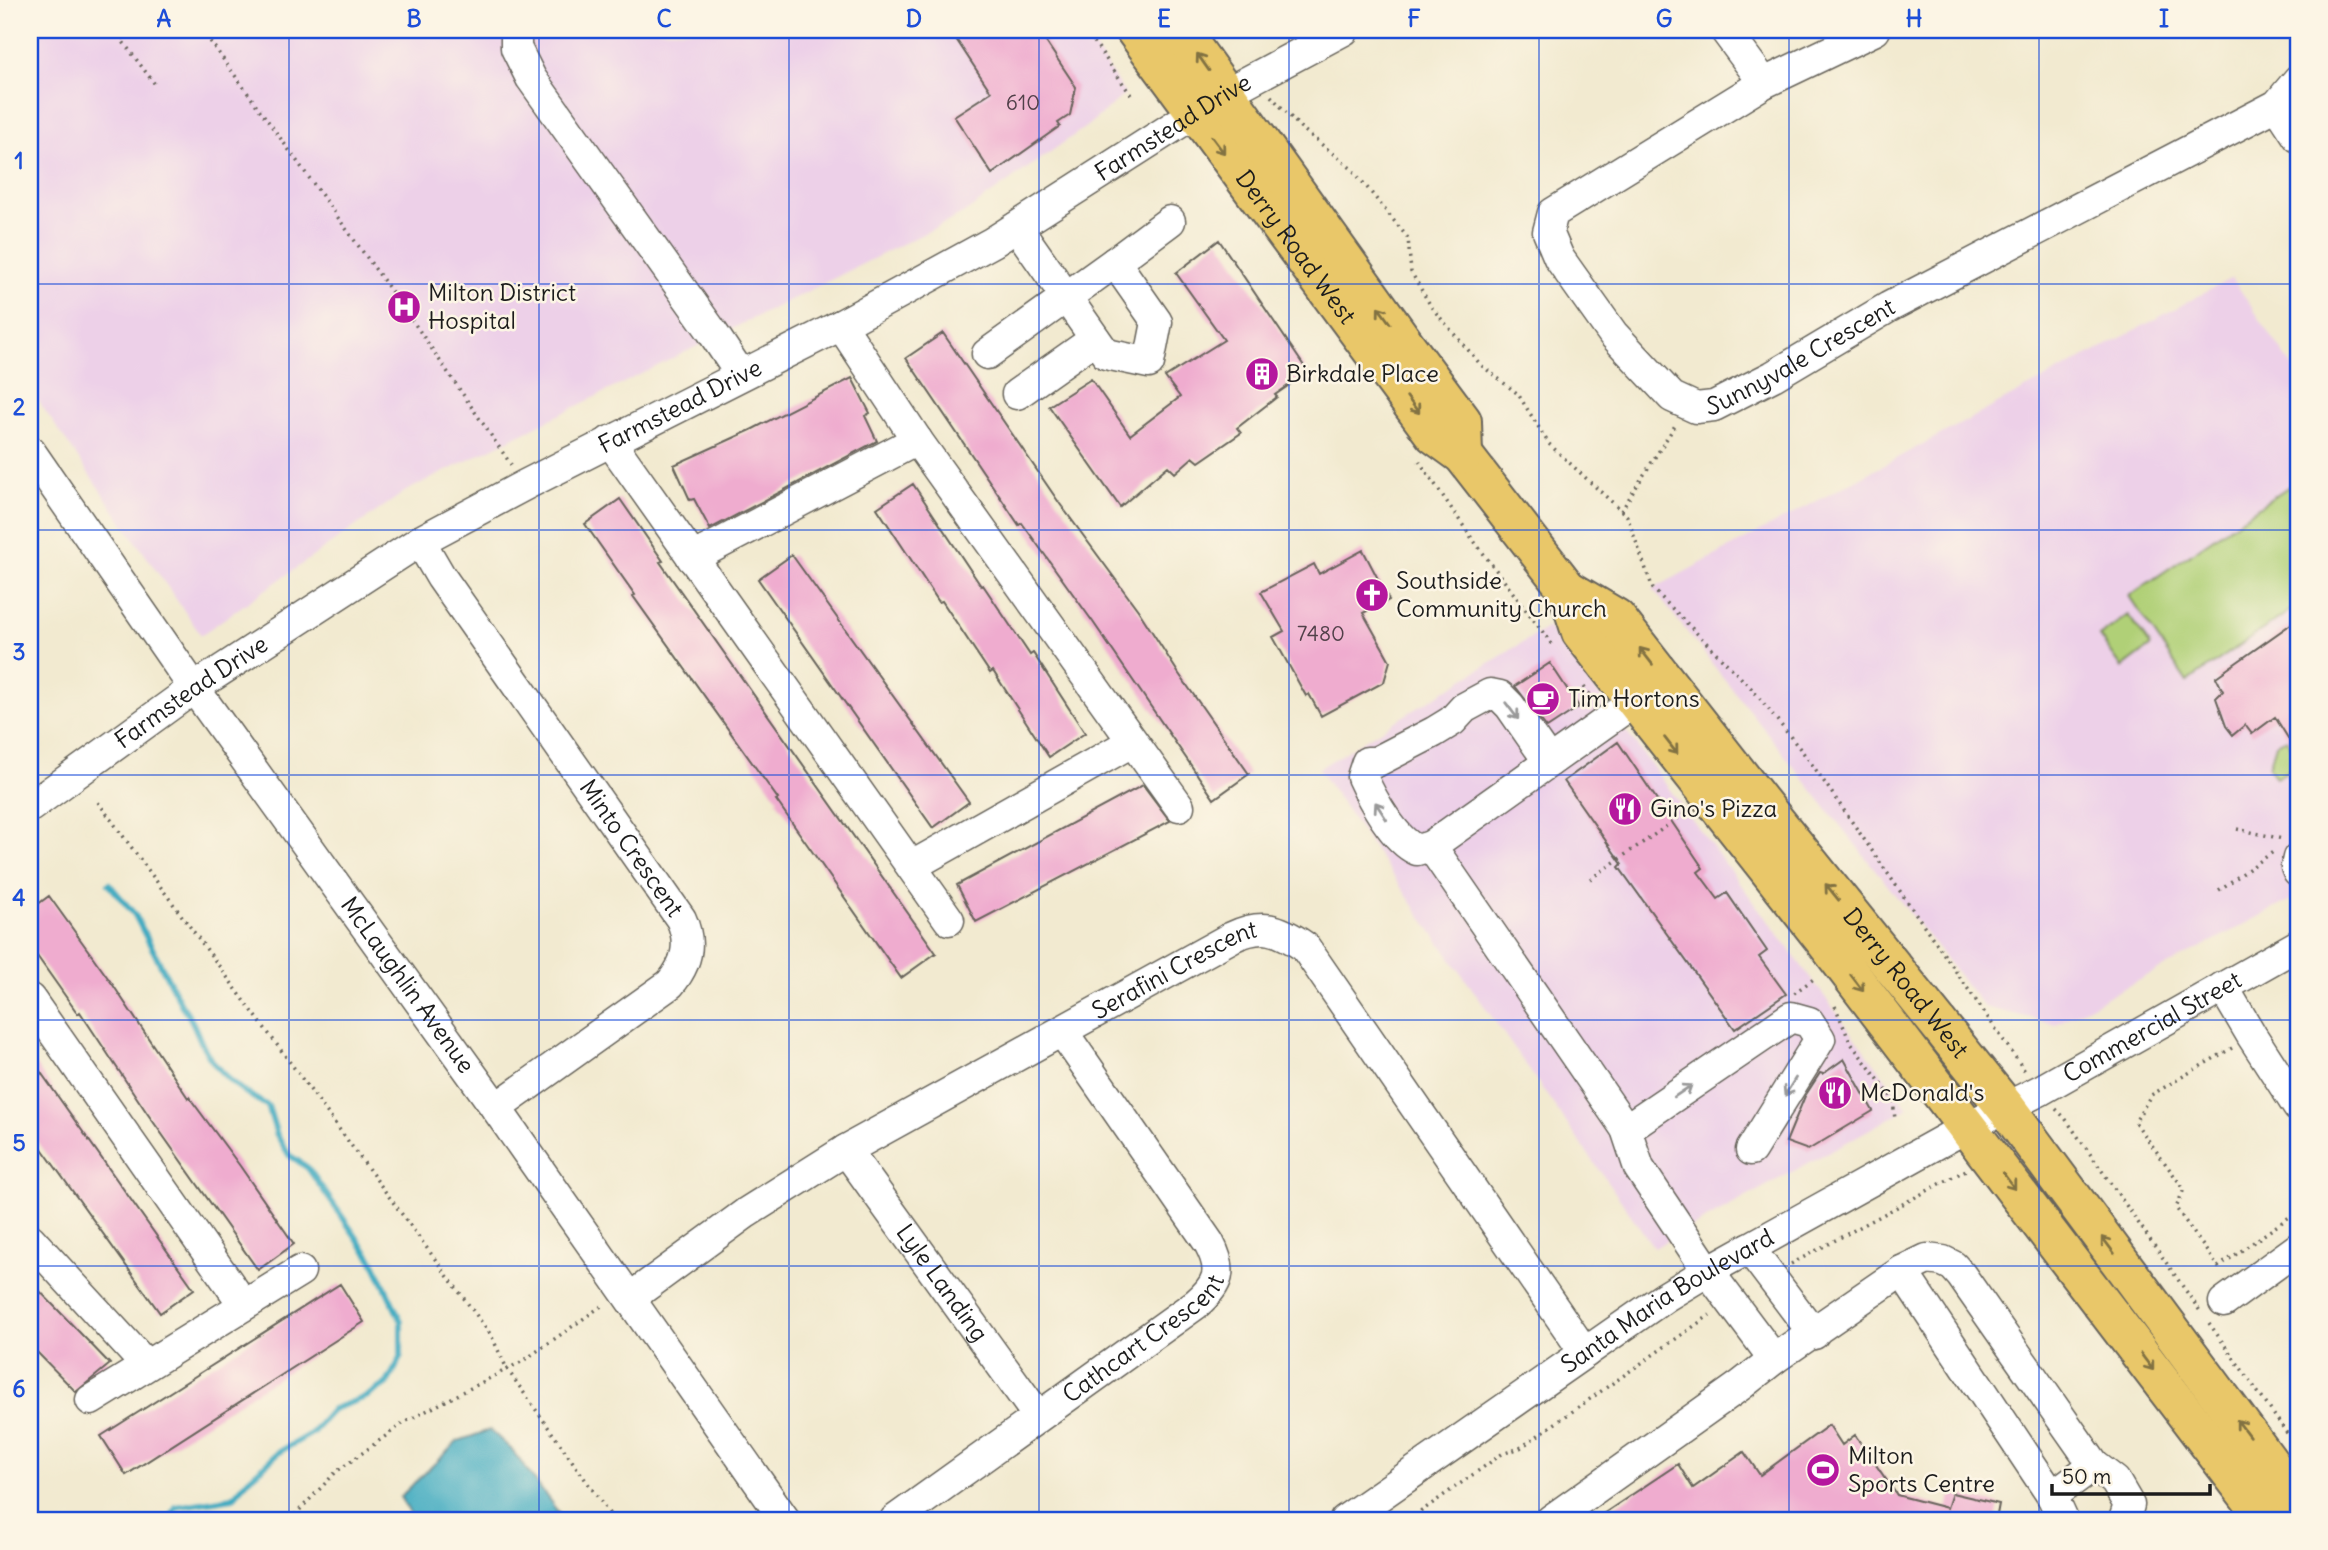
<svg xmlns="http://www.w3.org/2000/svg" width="2328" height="1550" font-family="Delius,sans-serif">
  <rect width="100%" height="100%" fill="#fcf5e5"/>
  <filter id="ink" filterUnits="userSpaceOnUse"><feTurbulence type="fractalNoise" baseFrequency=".0143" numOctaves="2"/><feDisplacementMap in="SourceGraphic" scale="14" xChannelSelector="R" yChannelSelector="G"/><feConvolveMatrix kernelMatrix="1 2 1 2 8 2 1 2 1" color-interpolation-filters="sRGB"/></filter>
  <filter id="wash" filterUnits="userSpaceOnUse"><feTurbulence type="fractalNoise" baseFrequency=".00686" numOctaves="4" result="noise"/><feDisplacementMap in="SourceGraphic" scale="28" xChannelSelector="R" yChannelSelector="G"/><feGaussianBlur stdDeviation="1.57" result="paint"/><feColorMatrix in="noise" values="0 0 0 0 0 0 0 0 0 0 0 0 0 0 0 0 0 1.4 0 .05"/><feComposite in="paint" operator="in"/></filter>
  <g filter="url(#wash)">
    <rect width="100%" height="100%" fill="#f2ead0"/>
    <path fill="#edd0e8" d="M30,30H1083L1125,94L1087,126L963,214L406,491L201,635L30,389Z
      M2232,278L2298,375V896L2056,1024L1984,1007L1653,589Z
      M1548,627L1908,1108L1654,1248L1318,769Z"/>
    <path fill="#b0d077" stroke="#66764a" stroke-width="2" d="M2298,480V605L2187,682L2129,596Z
      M2128,615L2151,646L2122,668L2099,636Z
      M2287,739L2298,758V765L2276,778L2269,767L2276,744Z"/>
    <path fill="#41abc1" stroke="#2e646e" stroke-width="2" d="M490,1430L512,1450L564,1520H414L400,1497L458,1441Z"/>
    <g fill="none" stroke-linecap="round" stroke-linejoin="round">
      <path stroke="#41abc1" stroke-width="6" d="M109,884L135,915L182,1006C193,1018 196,1032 203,1046C217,1074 241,1091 268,1106L277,1135L289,1155L308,1168L373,1261L401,1321V1358L387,1383L366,1397L333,1409L312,1433L279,1452L248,1480L233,1498L176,1507L170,1520"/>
    </g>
    <g id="blocks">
      <path fill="#efaccf" d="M950,30H1038L1076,87L1070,115L1058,123L1060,126L992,174L954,116L991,92Z
        M1219,240L1308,372L1275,395L1277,397L1237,428L1241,433L1199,462L1193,457L1175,473L1168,466L1120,507L1049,406L1091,379L1130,435L1180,397L1165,377L1224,340L1176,273Z
        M943,333L1060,504L1138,610L1179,674L1249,774L1214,799L1093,622L1022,523L1019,525L906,358Z
        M852,378L870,413L865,416L877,441L710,529L694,499L690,500L674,465L751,430Z
        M913,484L981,586L983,585L1030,655L1033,653L1085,733L1049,757L993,671L990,673L942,601L939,602L877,508Z
        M620,499L663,561L660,562L936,953L901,978L776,800L778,799L633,596L635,595L585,524Z
        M1363,550L1389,600L1363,613L1390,661L1384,682L1321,716L1309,694L1306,696L1273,637L1284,631L1261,592L1314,564L1319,574Z
        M792,555L969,802L933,828L758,579Z
        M2298,619V754L2275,717L2252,734L2245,725L2233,735L2226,726L2216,698L2223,691L2216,677Z
        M1550,663L1579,707L1547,728L1515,686Z
        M1618,742L1703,868L1698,872L1718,899L1727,893L1767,951L1759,957L1786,994L1735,1029L1619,867L1622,864L1564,781Z
        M1143,785L1170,821L976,922L957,885Z
        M49,896L113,985L188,1098L189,1097L240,1166L294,1244L258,1270L147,1113L80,1012L78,1014L30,946V910Z
        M30,1057L194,1289L160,1313L30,1132Z
        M1844,1059L1873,1111L1808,1150L1786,1142L1805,1096L1820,1073L1823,1074Z
        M30,1281L110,1364L76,1392L30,1345Z
        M340,1284L364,1322L126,1475L101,1436Z
        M1829,1425L1842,1445L1855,1435L1897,1495L1947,1508L1952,1493L1999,1504L1996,1520H1594L1678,1464L1693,1488L1744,1452L1760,1475Z"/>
    </g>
  </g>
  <g filter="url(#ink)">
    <use href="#blocks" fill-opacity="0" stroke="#67645b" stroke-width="2"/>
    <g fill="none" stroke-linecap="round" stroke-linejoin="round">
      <g stroke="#67645b" stroke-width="33">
        <g id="minor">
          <path d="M516,30V48L531,78L711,330L741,375"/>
          <path d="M1725,30L1764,83"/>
          <path id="s1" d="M1875,30L1764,83L1553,213L1548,232L1559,258L1613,334L1672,397L1696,408L1714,406L1773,376L1889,307L2277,105L2298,80"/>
          <path d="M2277,105L2298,137"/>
          <path d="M1017,227L1106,354L1149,363L1157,322L1115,262L1170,221"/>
          <path d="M841,325L917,440L1179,806"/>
          <path d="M987,354L1115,262"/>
          <path d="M1017,394L1095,339"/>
          <path d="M610,441L949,920"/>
          <path id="s2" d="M30,451L194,688L496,1108L785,1520"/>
          <path id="s3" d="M420,541L441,577L681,919C692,943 687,964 670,984L496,1108"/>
          <path d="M692,558L917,440"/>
          <path d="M1635,701L1431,846L1626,1129L1639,1168L1708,1271L1774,1359"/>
          <path id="s4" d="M30,807L194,688L420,541L525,485L841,325L993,242L1226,93L1344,30"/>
          <path d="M1431,846L1417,850C1394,840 1372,799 1362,777L1367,762H1376L1434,732L1452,721L1464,708L1490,694L1500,696L1510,706L1549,762"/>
          <path d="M2298,858L2296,867L2298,872"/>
          <path d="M912,866L1132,742"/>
          <path d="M2223,987L2252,1036L2298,1107"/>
          <path d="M30,999L244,1305"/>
          <path d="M1626,1129L1791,1017L1809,1022L1820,1039L1751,1150"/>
          <path id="s5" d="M846,1150L1038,1416"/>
          <path d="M30,1239L146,1365"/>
          <path d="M1749,1248L1814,1334"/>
          <path d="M1902,1271L2052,1496L2063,1520"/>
          <path id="s6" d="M630,1298L746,1213L846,1150L1232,937C1262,923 1278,928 1305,947L1585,1353"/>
          <path d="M2224,1302L2298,1248"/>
          <path d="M91,1400L300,1271"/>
          <path d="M2052,1496L2094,1465"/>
          <path id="s7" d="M895,1520L1196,1304C1219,1284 1224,1271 1209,1243L1062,1031"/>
          <path id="s8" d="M1345,1520L1665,1297L1708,1271L1967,1127L2041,1090L2298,945"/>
          <path d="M1551,1520L1741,1385L1774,1359L1902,1271L1927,1259L1943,1261L1953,1266L1961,1275L2094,1465L2115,1481L2129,1505L2124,1520"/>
        </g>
      </g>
      <g stroke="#67645b" stroke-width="42">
        <g id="major">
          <path id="s9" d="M1135,30L1434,434L1463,455L1567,589L1581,632L1825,941L2267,1520"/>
          <path d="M1180,30L1404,343L1462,421L1463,455"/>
          <path id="s10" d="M1567,589L1616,618L1760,802L2007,1109L2298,1502"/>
        </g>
      </g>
      <path stroke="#67645b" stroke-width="3.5" stroke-dasharray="2 5" stroke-linecap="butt" d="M135,30L121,39L157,87
        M202,30L410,317L512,466
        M1086,30L1131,95
        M1271,96L1300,127L1352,169L1408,238L1411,272L1432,308L1481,365L1518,394L1549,444L1627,516L1653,589L1753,690L1809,760L2025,1071
        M1419,461L1471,537L1554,647
        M1621,511L1676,424
        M1584,687L1594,700
        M98,802L491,1335L507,1369L614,1520
        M2237,829L2283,839
        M1590,879L1687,812
        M2219,890L2273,852
        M1794,993L1815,978
        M1835,1006L1850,1042L1893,1099L1895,1120
        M2232,1048L2151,1095L2135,1122L2184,1189L2176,1208L2218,1267L2298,1211
        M2056,1109L2065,1118L2200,1311
        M1791,1264L1966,1170
        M2209,1323L2289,1436
        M290,1520L336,1472L405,1422L523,1361L603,1305
        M1409,1520L1502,1454L1520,1448L1710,1315"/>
      <use href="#minor" stroke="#fff" stroke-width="30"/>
      <use href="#major" stroke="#e9c769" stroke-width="38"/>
    </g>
    <defs><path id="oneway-shaft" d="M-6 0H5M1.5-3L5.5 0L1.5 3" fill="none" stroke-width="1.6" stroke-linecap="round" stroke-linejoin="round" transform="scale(1.75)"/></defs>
    <g stroke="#827242">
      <use href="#oneway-shaft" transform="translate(1203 62) rotate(-125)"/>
      <use href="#oneway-shaft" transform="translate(1218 145) rotate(53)"/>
      <use href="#oneway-shaft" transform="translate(1384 315) rotate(-126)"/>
      <use href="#oneway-shaft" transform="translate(1413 405) rotate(53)"/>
      <use href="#oneway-shaft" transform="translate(1646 656) rotate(-128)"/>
      <use href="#oneway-shaft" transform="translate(1671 746) rotate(52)"/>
      <use href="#oneway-shaft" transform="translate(1832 892) rotate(-129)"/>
      <use href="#oneway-shaft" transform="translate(1857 983) rotate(53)"/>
      <use href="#oneway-shaft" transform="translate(2009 1181) rotate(53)"/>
      <use href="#oneway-shaft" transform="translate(2108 1245) rotate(-127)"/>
      <use href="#oneway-shaft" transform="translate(2147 1362) rotate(53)"/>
      <use href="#oneway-shaft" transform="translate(2243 1428) rotate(-127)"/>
    </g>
    <g stroke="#999">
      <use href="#oneway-shaft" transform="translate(1512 711) rotate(53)"/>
      <use href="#oneway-shaft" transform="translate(1381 811) rotate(-123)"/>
      <use href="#oneway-shaft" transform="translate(1790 1087) rotate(122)"/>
      <use href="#oneway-shaft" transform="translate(1683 1091) rotate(-34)"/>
    </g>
  </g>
  <path fill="none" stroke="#1d4ed8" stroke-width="2" stroke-opacity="0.55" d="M289,30V1520M539,30V1520M789,30V1520M1039,30V1520M1289,30V1520M1539,30V1520M1789,30V1520M2039,30V1520M30,284H2298M30,530H2298M30,775H2298M30,1020H2298M30,1266H2298"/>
  <defs>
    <g id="hospital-disc" transform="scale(1.75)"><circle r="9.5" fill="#b5179e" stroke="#fcf5e5"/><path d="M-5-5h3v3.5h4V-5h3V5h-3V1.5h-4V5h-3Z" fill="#fff"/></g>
    <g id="building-disc" transform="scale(1.75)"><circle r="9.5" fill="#b5179e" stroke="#fcf5e5"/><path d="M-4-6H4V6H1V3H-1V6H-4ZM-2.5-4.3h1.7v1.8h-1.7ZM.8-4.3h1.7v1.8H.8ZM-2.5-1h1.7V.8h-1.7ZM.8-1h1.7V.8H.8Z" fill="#fff"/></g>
    <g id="church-disc" transform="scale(1.75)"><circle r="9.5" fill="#b5179e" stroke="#fcf5e5"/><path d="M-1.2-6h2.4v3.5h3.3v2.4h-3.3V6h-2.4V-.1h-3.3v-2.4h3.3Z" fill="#fff"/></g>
    <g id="cafe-disc" transform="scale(1.75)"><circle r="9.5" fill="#b5179e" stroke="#fcf5e5"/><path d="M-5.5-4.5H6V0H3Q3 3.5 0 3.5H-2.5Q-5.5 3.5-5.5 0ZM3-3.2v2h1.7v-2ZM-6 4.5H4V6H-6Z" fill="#fff"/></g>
    <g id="restaurant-disc" transform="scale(1.75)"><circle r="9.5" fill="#b5179e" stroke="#fcf5e5"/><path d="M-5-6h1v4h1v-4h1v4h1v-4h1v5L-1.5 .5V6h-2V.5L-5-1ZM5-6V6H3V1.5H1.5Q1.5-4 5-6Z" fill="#fff"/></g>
    <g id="stadium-disc" transform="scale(1.75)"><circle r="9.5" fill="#b5179e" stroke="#fcf5e5"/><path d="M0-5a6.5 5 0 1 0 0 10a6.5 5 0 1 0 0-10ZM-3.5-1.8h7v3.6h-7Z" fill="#fff"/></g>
  </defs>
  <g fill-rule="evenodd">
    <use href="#hospital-disc" x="404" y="307"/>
    <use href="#building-disc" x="1262" y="374"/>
    <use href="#church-disc" x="1372" y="595"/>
    <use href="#cafe-disc" x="1543" y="699"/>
    <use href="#restaurant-disc" x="1625" y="809"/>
    <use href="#restaurant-disc" x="1835" y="1093"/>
    <use href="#stadium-disc" x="1823" y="1470"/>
  </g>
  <g text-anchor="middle" stroke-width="5" stroke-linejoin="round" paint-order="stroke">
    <g font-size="21" fill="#514049">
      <text x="1023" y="110">610</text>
      <text x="1321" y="641">7480</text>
    </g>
    <g font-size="24" fill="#1c1c1c" stroke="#fcf5e5">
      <text dy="8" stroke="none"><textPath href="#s4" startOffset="1332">Farmstead Drive</textPath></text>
      <text dy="8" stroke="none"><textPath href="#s9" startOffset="270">Derry Road West</textPath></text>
      <text dy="8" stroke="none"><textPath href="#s1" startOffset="742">Sunnyvale Crescent</textPath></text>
      <text dy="8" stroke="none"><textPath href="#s4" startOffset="765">Farmstead Drive</textPath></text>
      <text dy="8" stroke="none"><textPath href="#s4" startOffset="198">Farmstead Drive</textPath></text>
      <text dy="8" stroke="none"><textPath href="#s3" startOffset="373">Minto Crescent</textPath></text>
      <text dy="8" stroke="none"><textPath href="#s6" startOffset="637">Serafini Crescent</textPath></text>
      <text dy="8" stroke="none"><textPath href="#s10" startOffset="523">Derry Road West</textPath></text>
      <text dy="8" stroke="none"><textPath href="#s2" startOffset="654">McLaughlin Avenue</textPath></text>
      <text dy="8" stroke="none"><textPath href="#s8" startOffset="947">Commercial Street</textPath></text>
      <text dy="8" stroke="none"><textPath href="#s5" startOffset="164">Lyle Landing</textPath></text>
      <text dy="8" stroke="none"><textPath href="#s8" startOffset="390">Santa Maria Boulevard</textPath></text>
      <text dy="8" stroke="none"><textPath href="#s7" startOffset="308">Cathcart Crescent</textPath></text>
    </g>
    <g font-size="24" fill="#1c1c1c" stroke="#fcf5e5" text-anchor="start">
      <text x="428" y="301">Milton District<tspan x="428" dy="28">Hospital</tspan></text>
      <text x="1286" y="382">Birkdale Place</text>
      <text x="1396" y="589">Southside<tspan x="1396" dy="28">Community Church</tspan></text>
      <text x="1568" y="707">Tim Hortons</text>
      <text x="1650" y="817">Gino's Pizza</text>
      <text x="1860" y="1101">McDonald's</text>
      <text x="1848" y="1464">Milton<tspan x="1848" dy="28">Sports Centre</tspan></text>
    </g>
  </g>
  <rect width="2328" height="1550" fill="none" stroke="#fcf5e5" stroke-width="77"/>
  <path d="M2052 1484v10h158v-10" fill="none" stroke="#1c1c1c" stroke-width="3.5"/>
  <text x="2062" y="1484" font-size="21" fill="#1c1c1c" stroke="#fcf5e5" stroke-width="5" paint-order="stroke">50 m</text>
  <rect x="38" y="38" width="2252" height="1474" fill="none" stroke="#1d4ed8" stroke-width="2.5"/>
  <g font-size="23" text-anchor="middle" font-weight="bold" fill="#1d4ed8">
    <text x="164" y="27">A</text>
    <text x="414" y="27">B</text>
    <text x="664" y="27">C</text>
    <text x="914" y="27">D</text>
    <text x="1164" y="27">E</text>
    <text x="1414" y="27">F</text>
    <text x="1664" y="27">G</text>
    <text x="1914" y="27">H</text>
    <text x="2164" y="27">I</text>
    <text x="19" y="169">1</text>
    <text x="19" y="415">2</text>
    <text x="19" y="660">3</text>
    <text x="19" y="906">4</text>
    <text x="19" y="1151">5</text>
    <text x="19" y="1397">6</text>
  </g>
</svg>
